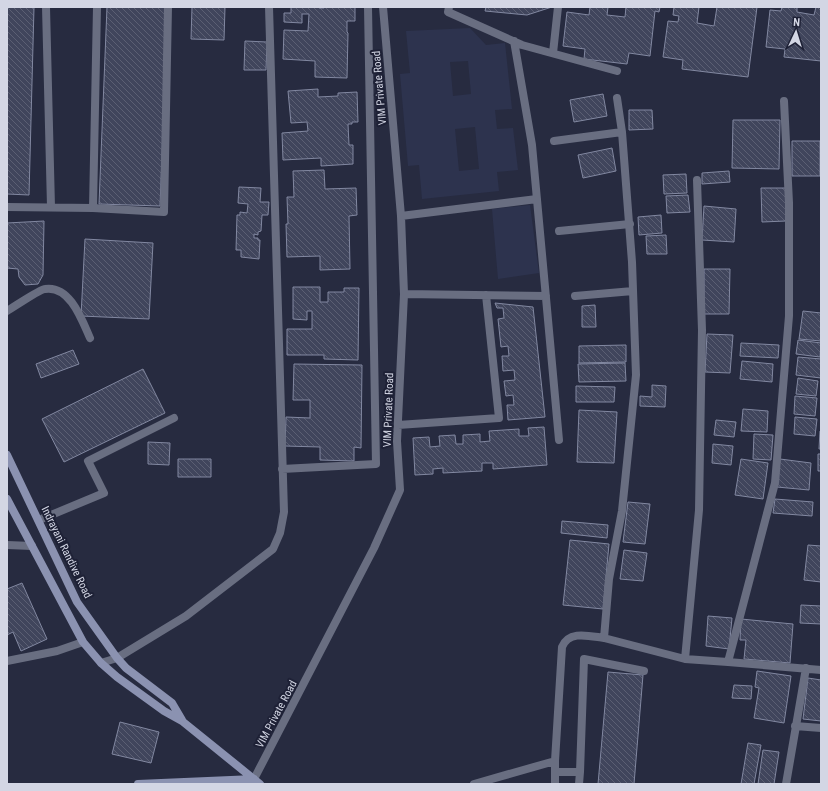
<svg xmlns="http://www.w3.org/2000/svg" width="828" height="791" font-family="'Roboto Condensed',sans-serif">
  <defs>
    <pattern id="building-back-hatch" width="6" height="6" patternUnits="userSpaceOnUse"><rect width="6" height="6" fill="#40455c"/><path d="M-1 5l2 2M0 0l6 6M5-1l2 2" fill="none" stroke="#5b5f73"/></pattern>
  </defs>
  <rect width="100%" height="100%" fill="#272b40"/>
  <path fill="#2d334e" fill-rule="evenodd" d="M470,28L486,45L505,43L512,109L495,110L497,129L513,128L518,170L497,172L499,191L422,199L419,165L408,166L400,74L410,73L406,31ZM468,61L471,94L453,96L450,62ZM475,127L479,169L459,171L455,129Z
    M530,205L539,273L498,279L492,209Z"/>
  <path fill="url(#building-back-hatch)" stroke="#8288a1" d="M7,7H34L29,195L7,194Z
    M107,7H168L160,206L99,204Z
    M192,7H225L224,40L191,39Z
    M291,7H319V8H324V7H355V21H347V32L348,33L347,78L315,77V61L283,59L284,30L308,31L309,14H302V23L284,22V13H291Z
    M486,7H552L527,15L485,11Z
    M590,7H608L607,15L625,17L626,7H660L659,12L655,11L650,56L629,53L627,64L584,59L585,49L563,46L567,12L589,15Z
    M674,7H699L697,23L714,26L717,7H757L748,77L682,69L683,60L663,57L668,21L678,22L679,16L673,15Z
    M782,7H797V12L814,15L816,7H821V61L784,57L785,49L766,47L770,10L781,11Z
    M245,41L267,42L266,70H244Z
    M318,89V97L338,96V93L357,92L358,122H352V124H348L349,145H353V164L321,166V158L283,160L282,133L308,131L307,122L291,123L288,91Z
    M603,94L607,116L574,122L570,100Z
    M629,110H652L653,129L629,130Z
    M733,120H780L779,169L732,168Z
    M792,141H820V176H792Z
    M612,148L616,171L583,178L578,155Z
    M324,170L325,189L356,188L357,215L349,216L350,269L320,270V256L287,257L286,224H288L287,197H294L293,171Z
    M729,171L730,182L702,184V173Z
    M686,174L687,193L664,194L663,175Z
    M239,187L261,188L260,202H269L268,215H262L261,231L258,232V235L254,234V238H258V240H260L259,259L241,257V250H236L237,215H240V212L247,213L248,204L238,203Z
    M761,188H786V221L762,222Z
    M688,195L690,212L667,213L666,196Z
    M704,206L736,209L734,242L702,240Z
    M661,215L662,233L639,235L638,217Z
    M44,221L43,275L38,284L25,285L19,277L18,269L7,268V223Z
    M666,235L667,254H647L646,236Z
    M85,239L153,243L149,319L81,316Z
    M704,269H730L729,314H704Z
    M293,287H320V302H328V292H344V288H359L358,360L324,359V355H287V329H312V311H307V320L293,319Z
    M495,303L533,307L545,417L508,420L507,405H514L513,395L506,396L504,381L515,380L514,370L503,371L502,356H509L508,346L501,347L498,319L504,318L503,308H497Z
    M595,305L596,327H582V306Z
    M803,311L821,313V341L799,339Z
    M707,334L733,335L730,373L705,372Z
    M798,340L821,343L820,357L796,354Z
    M741,343L779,345L778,358L740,356Z
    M626,345V362L579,363V346Z
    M73,350L79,364L41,378L36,364Z
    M798,357L821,359V378L796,375Z
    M742,361L773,364L772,382L740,379Z
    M625,363L626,381L579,382L578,364Z
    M294,364L362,365L361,448L354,447V461L320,460V447L285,446L286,417L310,418V400H293Z
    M143,369L165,413L64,462L42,419Z
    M798,378L818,381L816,396L796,394Z
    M652,385L666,386L665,407L640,406V396L652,397Z
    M576,386L615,387L614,402H576Z
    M795,396L817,398L815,416L794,414Z
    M743,409L768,411L767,432L741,431Z
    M579,410L617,412L614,463L577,462Z
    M795,417L817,419L815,436L794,434Z
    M716,420L736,422L734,437L714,435Z
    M544,427L547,465L493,469V463H482V471L443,473V468L433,469V474L415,475L413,438L429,437L430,447L440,446L439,436L455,435L456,444H463V435L480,434V442L490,441L489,431L519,429V436H529L528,428Z
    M820,431H821V449H819Z
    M754,434L773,435L771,460L753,459Z
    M148,442L170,443L169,465L148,464Z
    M713,444L733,446L731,465L712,463Z
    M818,454H821V471H818Z
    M178,459H211V477H178Z
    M741,459L768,463L763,499L735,495Z
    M780,459L811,463L809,490L777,487Z
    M775,499L813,502L812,516L773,513Z
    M628,502L650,504L645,544L623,542Z
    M562,521L608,525L607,538L561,533Z
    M570,540L609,544L603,609L563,605Z
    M808,545L821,546V582L804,580Z
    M624,550L647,553L643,581L620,579Z
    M22,583L47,639L21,651L13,632L7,635V589Z
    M801,605L821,606V624L800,623Z
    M708,616L732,618L729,649L706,646Z
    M741,619L793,624L790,663L744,659L746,640H740Z
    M757,671L791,676L784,723L754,718L759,688L755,687Z
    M608,672L643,675L634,784H598Z
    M808,678L821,680V721L803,719Z
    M734,685L752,686L751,699L732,698Z
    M120,722L159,732L151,763L112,754Z
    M748,743L761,745L754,784H741Z
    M763,750L779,752L774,784H758Z"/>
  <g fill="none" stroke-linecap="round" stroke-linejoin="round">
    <path stroke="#696e81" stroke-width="8" d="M46,7L51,207
      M449,7L448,12L522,45L617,71
      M514,41L532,145L559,440
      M553,53L558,7
      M7,207L93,208L164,212L168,7
      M93,208L97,7
      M401,216L537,199
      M404,294L546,296
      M7,311C14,307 40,289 45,289C70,285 82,320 90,338
      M398,425L499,418L486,295
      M282,469L376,464L368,7
      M7,545L32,546
      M7,661L57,651L83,642
      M101,663L117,658L186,616L273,549L280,533L284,512L269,7
      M555,772H580L579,784
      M580,772L584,659L644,671
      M254,779L374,548L400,490L397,441L404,294L401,216L383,7"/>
    <path stroke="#696e81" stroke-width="8" d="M617,98L622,132L632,262L636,375L622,511L609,579L604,638L685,659L728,662L775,483L789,316V203L784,101
      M554,141L622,132
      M559,231L630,224
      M575,296L633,291
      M39,520L104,493L88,461L174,418
      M685,659L699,510L702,330L697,180
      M728,662L821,670
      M795,726L821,728
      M474,784L555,761L562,647C569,630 589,636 604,638
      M555,784V761
      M786,784L806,668"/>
    <path stroke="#8b92b1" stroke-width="8" d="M7,455L77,602L117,658L126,668L172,703L182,720
      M7,499L83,642L101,663L117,677L164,711L182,721L260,784
      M138,784L254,779"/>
  </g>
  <g text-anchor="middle" stroke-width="4" stroke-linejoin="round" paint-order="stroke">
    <g font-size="11" fill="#d3d6e4" stroke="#1e2136">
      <text transform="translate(379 88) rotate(-95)" y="4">VIM Private Road</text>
      <text transform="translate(388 410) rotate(-88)" y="4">VIM Private Road</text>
      <text transform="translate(67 552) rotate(64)" y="4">Indrayani Randive Road</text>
      <text transform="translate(276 714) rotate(-62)" y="4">VIM Private Road</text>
    </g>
  </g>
  <rect width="828" height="791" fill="none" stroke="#d3d6e4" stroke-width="16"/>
  <g transform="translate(796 32) rotate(4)" stroke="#1e2136" stroke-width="3" paint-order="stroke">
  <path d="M0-3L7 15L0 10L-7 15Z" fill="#d3d6e4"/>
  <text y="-6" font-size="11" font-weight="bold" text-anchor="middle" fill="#d3d6e4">N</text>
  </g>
</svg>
